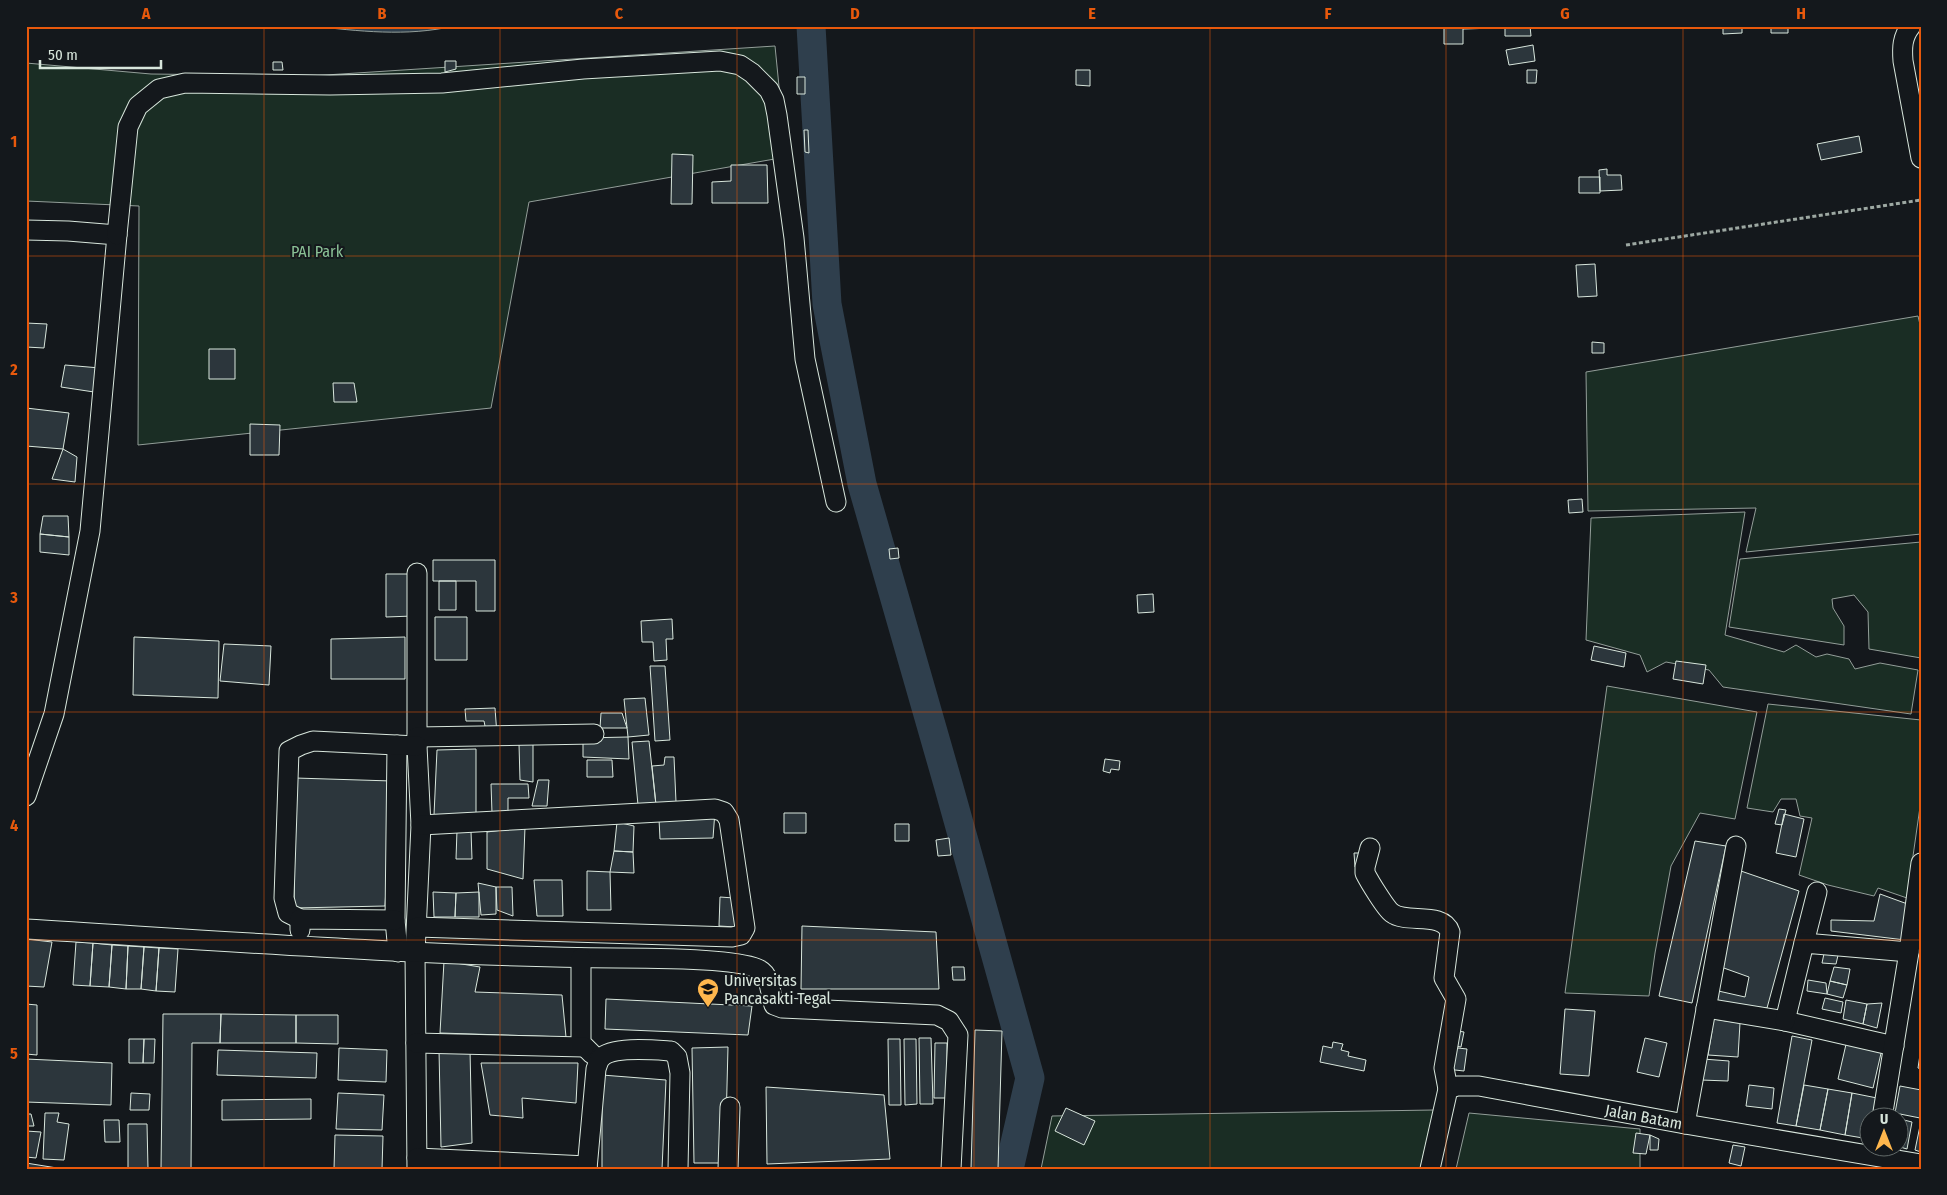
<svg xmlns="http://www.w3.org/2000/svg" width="1947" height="1195" font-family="'Fira Sans Condensed',sans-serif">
  <rect width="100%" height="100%" fill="#14181c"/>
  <path fill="#1a2d24" stroke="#939e99" d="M775,46L786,157L529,202L491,408L138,445L139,206L26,201V63L151,74L310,76Z
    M1918,316L1921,329V534L1746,552L1756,508L1588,511L1586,372Z
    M1745,512L1725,635L1784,652L1796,645L1816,657L1827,654L1849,659L1855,669L1880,663L1918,670L1911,714L1723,687L1709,670L1666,662L1647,672L1640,655L1586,640L1591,518Z
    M1921,542V658L1869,649L1868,612L1854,595L1832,599L1833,608L1844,626V645L1729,627L1740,559Z
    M1607,686L1757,712L1735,819L1700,813L1671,866L1655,953L1649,996L1565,993Z
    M1768,704L1921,720V800L1907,898L1878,888L1874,896L1828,885L1799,875L1812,818L1800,816L1796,799H1781L1773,812L1747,808Z
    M1434,1110L1420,1169H1041L1052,1116Z
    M1469,1113L1640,1129V1169H1456Z"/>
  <path fill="#2f3f4d" stroke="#939e99" d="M311,26H454C406,37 359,31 311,26Z"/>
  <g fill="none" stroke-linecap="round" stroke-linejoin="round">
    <path stroke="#2f3f4d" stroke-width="29" d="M811,26L827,304L862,484L948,784L1030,1078L1009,1169"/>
  </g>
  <path fill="#2c363c" stroke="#d8e6dc" d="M1444,26H1496V28L1463,29V44H1444Z
    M1505,26H1530L1531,36H1505Z
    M1723,26H1742V33L1723,34Z
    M1771,26H1788V33H1771Z
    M1533,45L1535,61L1509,65L1506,50Z
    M445,61H456V69L445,72Z
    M273,62H282L283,70H273Z
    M1076,70H1090V86L1076,85Z
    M1527,70H1537L1536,83H1527Z
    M797,77H805V94H797Z
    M804,130H808L809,153L805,152Z
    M1859,136L1862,152L1821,160L1817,144Z
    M672,154L693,155L692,204H671Z
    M731,165H767L768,203H712V182L731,181Z
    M1607,169V175H1621L1622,190L1600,191L1599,170Z
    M1579,177H1600V193H1579Z
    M1595,264L1597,296L1578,297L1576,265Z
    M26,323L47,324L44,348L26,347Z
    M1592,342L1604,343V353H1592Z
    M209,349H235V379H209Z
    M65,365L100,368L94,392L61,387Z
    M333,383H354L357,402H334Z
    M26,408L69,413L63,449L26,446Z
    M250,424L280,425L279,455H250Z
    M63,449L77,457L75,482L52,479Z
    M1582,499L1583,512L1569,513L1568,500Z
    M43,516H68L69,537L40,534Z
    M40,534L69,537V555L40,552Z
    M898,548L899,558L890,559L889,549Z
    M433,560H495V611H476V581H433Z
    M386,574H414L413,616L386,617Z
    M439,581H456V610H439Z
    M1153,594L1154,612L1138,613L1137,595Z
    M435,617H467V660H435Z
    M672,619L673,639H666L667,660L654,661L653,642H642L641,621Z
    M134,637L219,641L218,698L133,695Z
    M405,637V679H331V639Z
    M224,644L271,646L269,685L220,681Z
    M1594,646L1626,653L1624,667L1591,660Z
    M1676,661L1706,665L1703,684L1673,679Z
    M650,666H665L670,740L655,741Z
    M645,698L649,735L628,737L624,699Z
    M495,708L497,735L487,736L484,721H466L465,709Z
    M601,713H622L627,728H600Z
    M628,737L629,759L583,757V738Z
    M649,741L656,805H638L632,742Z
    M519,744H533V782L520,780Z
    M476,749V815H434L437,750Z
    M665,757H674L676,802L656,805L652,766L664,765Z
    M1105,759L1120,761L1119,770L1111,769L1110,773L1103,771Z
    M587,760H612L613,777H587Z
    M295,778L392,781L385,906L294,908Z
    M538,780H549L547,806H532Z
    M491,784H528L529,798H508V814L492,813Z
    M1779,809L1786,810L1782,825L1775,824Z
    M715,811L713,838L660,839L659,819Z
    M784,813H806V833H784Z
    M1784,814L1804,819L1796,857L1776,853Z
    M617,822L634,826L633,852L614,851Z
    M895,824H909V841H895Z
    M525,827L523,879L487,869V832Z
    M457,830L471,831L472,859H456Z
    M949,838L951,855L938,856L936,840Z
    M1695,841L1726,846L1692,1003L1659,996Z
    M614,851L633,852L634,873L610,872Z
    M1354,853H1363L1364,867H1355Z
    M1738,870L1799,891L1767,1008L1710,1002L1714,990L1745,997L1749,977L1721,967Z
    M587,871L610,872L611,910H587Z
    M534,880H562L563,916H537Z
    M478,883L496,887V914L481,915Z
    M496,887H512L513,916L497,910Z
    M433,892L456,893L455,917H434Z
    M479,892V917H455L456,893Z
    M1880,894L1913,906L1905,940L1831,931V920L1874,921Z
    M720,897L734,898L736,927L719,926Z
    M802,926L936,932L939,989H801Z
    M26,939L52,942L44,987L26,986Z
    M76,942L93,943L90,986L73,985Z
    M93,943L112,945L109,987L90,986Z
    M112,945L128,946L126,989L109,987Z
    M128,946L144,947L141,989H126Z
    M144,947L159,948L156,991L141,989Z
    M159,948L178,949L175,992L156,991Z
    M1825,949L1839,951L1836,964L1822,963Z
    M444,961L480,967L475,992L562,995L566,1037L440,1033Z
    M952,967H964L965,980H953Z
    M1834,967L1850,969L1847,985L1830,981Z
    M1808,980L1826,983L1827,994L1807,991Z
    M1830,981L1847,985L1843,998L1827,994Z
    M1825,998L1843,1002L1841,1013L1822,1009Z
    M606,999L752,1006L748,1035L605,1029Z
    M1846,1000L1867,1004L1863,1024L1843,1019Z
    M1882,1003L1877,1028L1863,1024L1867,1004Z
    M26,1004L37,1005V1055L26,1054Z
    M1565,1009L1595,1011L1589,1076L1560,1074Z
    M163,1014H221L220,1043H192L191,1169H161Z
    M221,1014L296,1015V1043H220Z
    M296,1015H338V1044L296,1043Z
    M1706,1018L1740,1023L1738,1057L1708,1055L1712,1031H1704Z
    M975,1030L1002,1031L998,1169H971Z
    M1452,1030L1464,1032L1461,1047L1449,1045Z
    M1792,1036L1812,1040L1796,1126L1777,1123Z
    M919,1038H931L933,1104H920Z
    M1645,1038L1667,1043L1659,1077L1637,1072Z
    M129,1039H144L143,1063H129Z
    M144,1039H155L154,1063H143Z
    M888,1039H900L901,1105H889Z
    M904,1039H916L917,1104L905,1105Z
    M1847,1040L1882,1049L1873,1088L1838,1079Z
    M1333,1042L1343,1044L1341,1050L1349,1052L1348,1056L1366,1060L1364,1071L1320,1062L1323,1046L1332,1048Z
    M935,1043H947V1098H934Z
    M728,1047L725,1163H694L692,1048Z
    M1449,1047L1467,1049L1464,1071L1446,1069Z
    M339,1048L387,1050L386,1082L338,1080Z
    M1921,1048V1069L1918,1068Z
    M218,1050L317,1053L316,1078L217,1075Z
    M439,1050H470L472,1143L441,1147Z
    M26,1059L112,1063L111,1105L26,1102Z
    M1703,1059L1729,1061L1728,1081L1701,1080Z
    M481,1063H578L576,1103L522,1098L523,1118L490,1115Z
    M602,1075L666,1080L662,1169H602Z
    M1749,1085L1774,1088L1772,1109L1746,1106Z
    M1804,1085L1828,1089L1820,1130L1796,1126Z
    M1900,1086L1921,1090L1920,1118L1895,1113Z
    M766,1087L884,1095L890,1159L767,1164Z
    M1828,1089L1852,1093L1845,1135L1820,1130Z
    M131,1093L150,1094L149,1110H130Z
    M338,1093L384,1095L382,1130L336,1129Z
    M1852,1093L1877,1098L1873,1118H1870L1869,1139L1845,1135Z
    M311,1099V1119L222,1120V1100Z
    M1066,1108L1095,1121L1084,1145L1055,1131Z
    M45,1113H59L57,1122L69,1124L64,1160L43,1159Z
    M26,1114H31L34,1126H26Z
    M1900,1119L1912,1122L1907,1149L1900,1147Z
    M104,1120H119L120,1142H105Z
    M1921,1121V1152L1915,1150Z
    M128,1124H147L148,1169H128Z
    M26,1131L41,1132L36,1158L26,1157Z
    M1636,1133L1650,1135L1646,1154L1633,1153Z
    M335,1135L383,1136L382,1169H334Z
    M1650,1135L1659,1139L1658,1150H1650Z
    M1733,1145L1745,1147L1741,1166L1729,1163Z
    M26,1163L57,1168L56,1169H26Z"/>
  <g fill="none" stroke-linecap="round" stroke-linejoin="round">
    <g stroke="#d8e6dc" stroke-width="21">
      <g id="minor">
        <path d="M1911,26C1902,37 1902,48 1903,61L1921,158"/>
        <path d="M26,230L68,231L117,235L90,531L54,714L26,796"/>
        <path d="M117,235L128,127L138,106L159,89L185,83L330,85L442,83L583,69L720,61L740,65L752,73L769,90L774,100L777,115L794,238L805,359L836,502"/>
        <path d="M417,573V746L421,825L415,953L417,1169"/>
        <path d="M417,737L594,734"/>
        <path d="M397,745L395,920L398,952"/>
        <path d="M1370,848L1365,867V873C1369,881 1386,909 1392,913C1406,924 1443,911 1450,932L1444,978L1456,999L1444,1068L1448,1089"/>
        <path d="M300,919L288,913L284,898L289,751L301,745L313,741L417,746"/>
        <path d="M417,927L732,937L741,935L745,928L729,820L724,812L715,809L421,825"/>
        <path d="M26,929C223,941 420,956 617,958C644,958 742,958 760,970C771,976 770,995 774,1005L782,1008L937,1015L949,1021L958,1035L951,1169"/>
        <path d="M300,930V919L395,920"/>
        <path d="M1804,943L1817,892"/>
        <path d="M581,958V1043L592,1054"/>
        <path d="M1706,1008L1785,1021L1894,1046"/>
        <path d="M1785,1021L1804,943L1909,952"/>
        <path d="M416,1043L584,1047"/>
        <path d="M1882,1118L1909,952L1921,863"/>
        <path d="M1685,1124L1736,846"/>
        <path d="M417,1158L587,1166"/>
        <path d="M587,1169L596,1069C597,1066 599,1060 601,1058C612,1046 655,1050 671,1051L677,1057L680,1073L678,1169"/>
        <path d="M728,1169L730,1107"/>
        <path id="s1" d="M1430,1169L1448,1089L1457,1086H1479L1685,1124L1921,1164"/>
      </g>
    </g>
    <path stroke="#9da8a2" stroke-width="3" stroke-dasharray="4 2.5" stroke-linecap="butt" d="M1626,245L1921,200"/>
    <use href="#minor" stroke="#14181c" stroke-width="19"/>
  </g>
  <path fill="none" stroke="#e8590c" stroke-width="1" stroke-opacity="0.55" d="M264,26V1169M500,26V1169M737,26V1169M974,26V1169M1210,26V1169M1446,26V1169M1683,26V1169M26,256H1921M26,484H1921M26,712H1921M26,940H1921"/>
  <defs>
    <g id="university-pin" transform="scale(1.125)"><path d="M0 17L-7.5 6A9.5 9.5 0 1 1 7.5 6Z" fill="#ffb74d" stroke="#14181c"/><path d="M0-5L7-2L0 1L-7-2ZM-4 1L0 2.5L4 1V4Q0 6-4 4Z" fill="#111"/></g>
  </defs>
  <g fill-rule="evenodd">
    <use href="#university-pin" x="708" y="989"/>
  </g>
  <g text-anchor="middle" stroke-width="4" stroke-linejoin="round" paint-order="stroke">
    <g font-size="16" fill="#8ac095" stroke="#14181c">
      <text x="317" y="257">PAI Park</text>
    </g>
    <g font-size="16" fill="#d8e6dc" stroke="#14181c" text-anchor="start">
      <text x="724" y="986">Universitas<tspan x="724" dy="18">Pancasakti Tegal</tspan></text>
    </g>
    <g font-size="16" fill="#d8e6dc" stroke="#14181c">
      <text dy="6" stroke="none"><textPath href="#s1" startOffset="281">Jalan Batam</textPath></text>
    </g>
  </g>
  <rect width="1947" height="1195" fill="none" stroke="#14181c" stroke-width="55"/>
  <g transform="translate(1884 1132)"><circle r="24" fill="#14181c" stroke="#626a69"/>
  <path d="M0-4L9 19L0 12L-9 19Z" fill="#ffb74d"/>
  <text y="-8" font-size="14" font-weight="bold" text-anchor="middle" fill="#d8e6dc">U</text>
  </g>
  <path d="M40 60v8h121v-8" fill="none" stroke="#d8e6dc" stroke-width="2.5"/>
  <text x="48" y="60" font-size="15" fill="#d8e6dc" stroke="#14181c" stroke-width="4" paint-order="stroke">50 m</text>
  <rect x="28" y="28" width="1892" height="1140" fill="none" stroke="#e8590c" stroke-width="2"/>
  <g font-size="16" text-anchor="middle" font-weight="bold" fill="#e8590c">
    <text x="146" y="19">A</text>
    <text x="382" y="19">B</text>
    <text x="619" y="19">C</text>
    <text x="855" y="19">D</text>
    <text x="1092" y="19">E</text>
    <text x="1328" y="19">F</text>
    <text x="1565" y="19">G</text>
    <text x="1801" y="19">H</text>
    <text x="14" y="147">1</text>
    <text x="14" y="375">2</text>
    <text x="14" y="603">3</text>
    <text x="14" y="831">4</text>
    <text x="14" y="1059">5</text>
  </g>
</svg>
